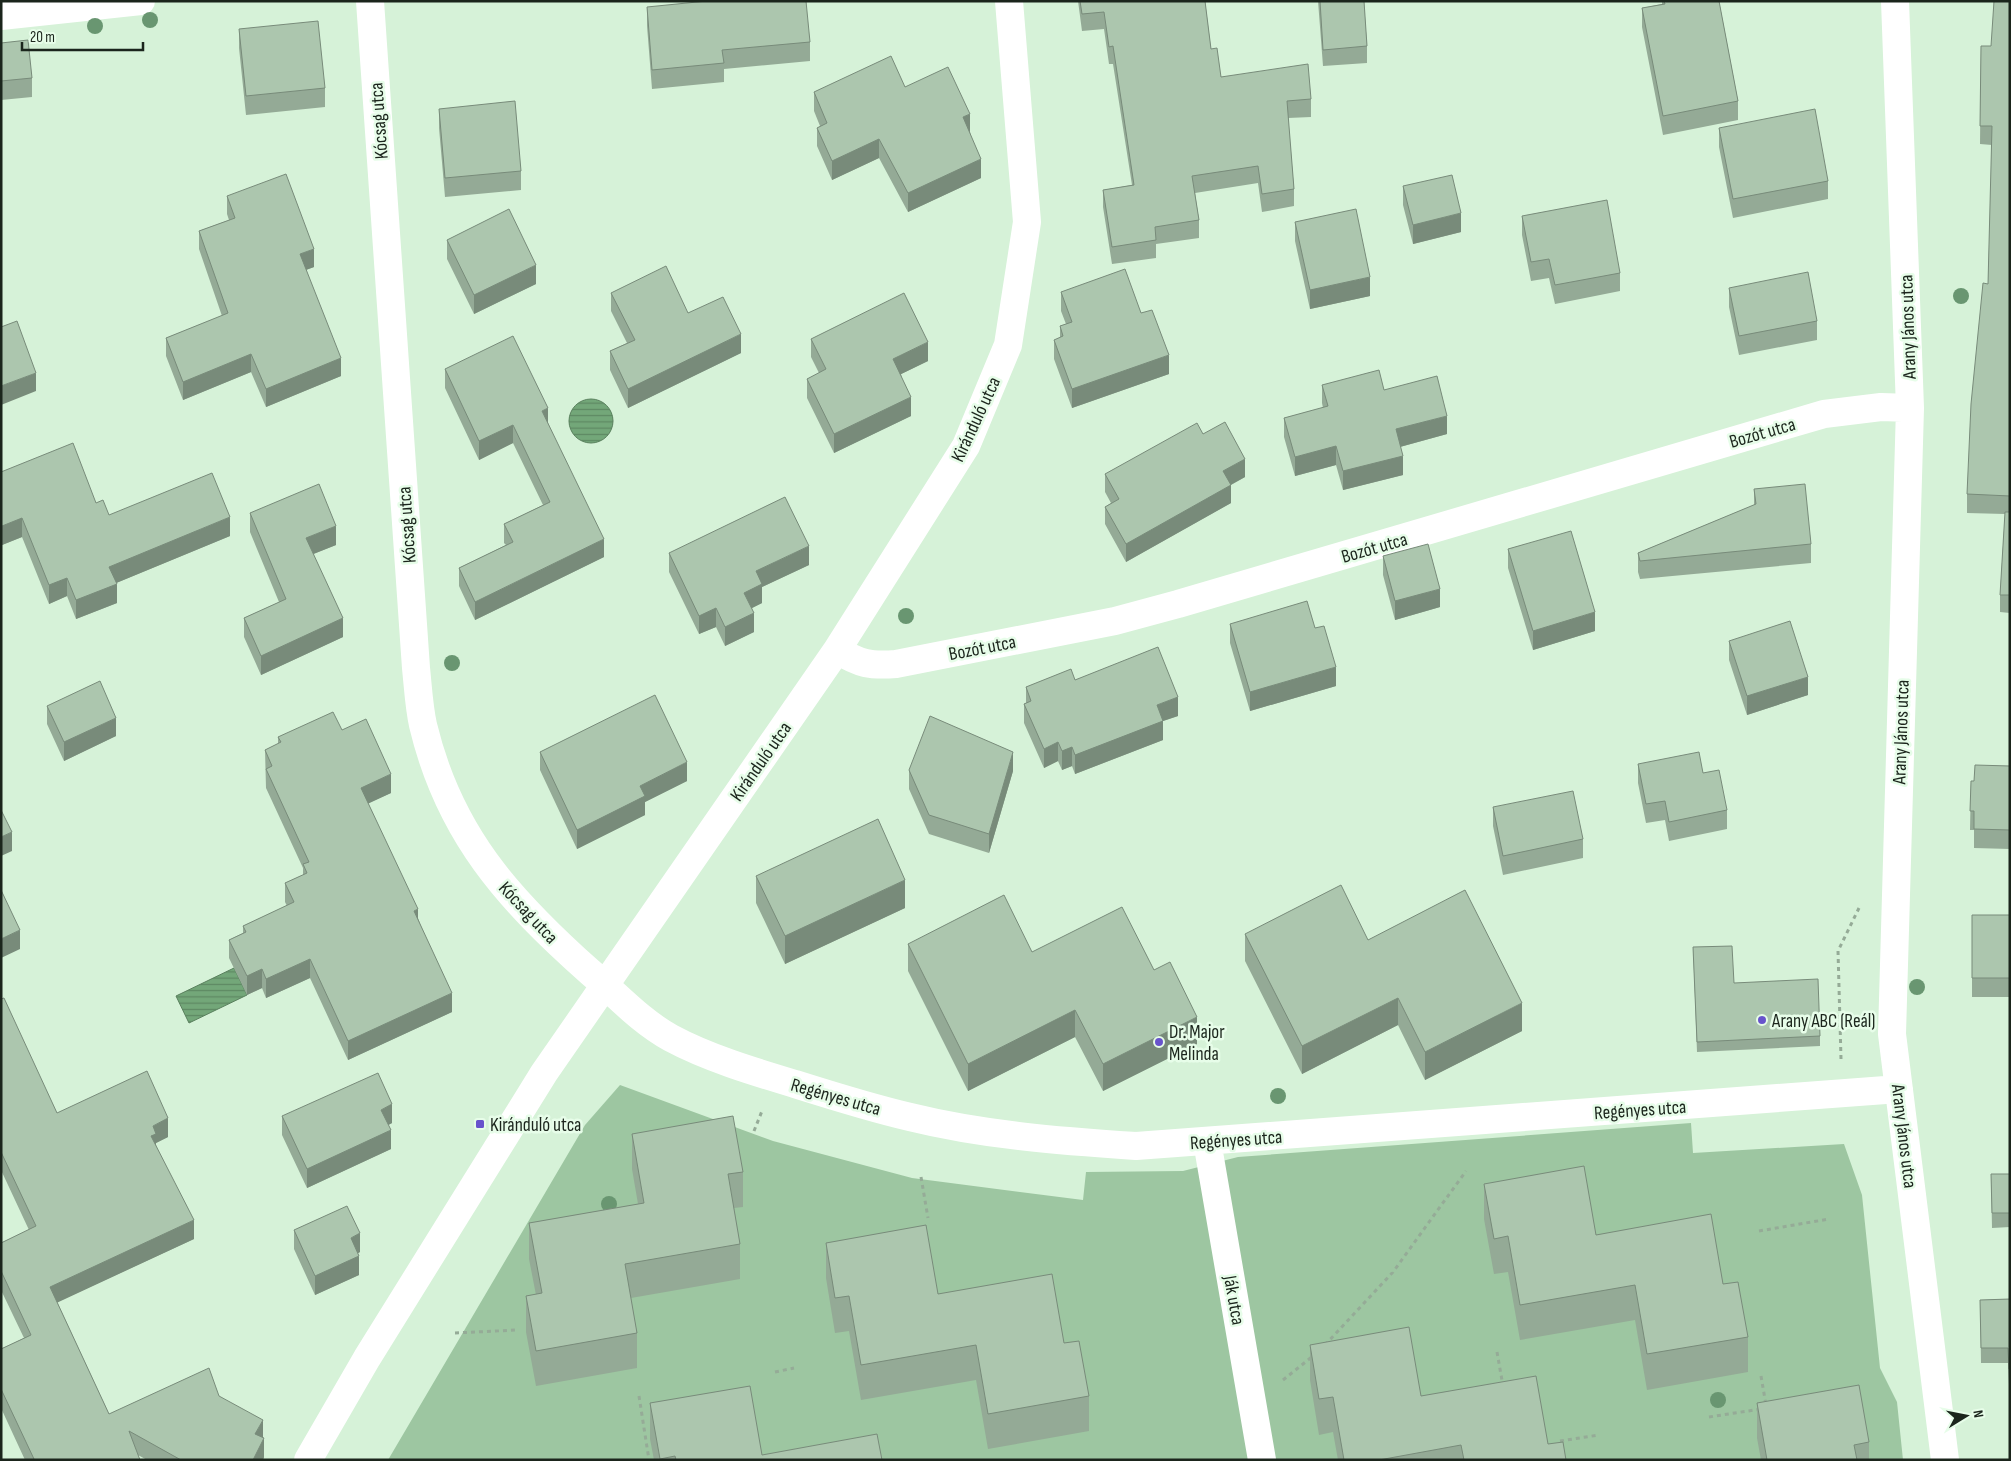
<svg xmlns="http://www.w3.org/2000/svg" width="2011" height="1461" font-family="'Sofia Sans Condensed',sans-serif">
  <defs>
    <pattern id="water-rules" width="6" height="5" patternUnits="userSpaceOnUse" patternTransform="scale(1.25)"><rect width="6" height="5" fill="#73a779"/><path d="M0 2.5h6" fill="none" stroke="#5e8862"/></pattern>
  </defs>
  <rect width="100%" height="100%" fill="#d6f2d8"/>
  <path fill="#9dc6a1" d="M620,1085L773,1141L912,1178L1083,1200L1086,1172L1183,1171L1238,1157L1691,1123L1693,1153L1844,1144L1862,1195L1880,1368L1897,1402L1903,1460H388L585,1125Z"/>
  <path fill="url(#water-rules)" stroke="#59805d" d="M569 421a22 22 0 1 1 44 0a22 22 0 1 1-44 0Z
    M234,968L247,995L189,1023L176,996Z"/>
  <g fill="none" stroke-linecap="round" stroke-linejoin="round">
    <path stroke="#95ab97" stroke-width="3" stroke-dasharray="4 4" stroke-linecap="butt" d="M1839,1018H1858
      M1841,1059L1838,951L1859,908
      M754,1131L762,1111
      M921,1177L928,1218
      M1759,1231L1829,1219
      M455,1333L517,1330
      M1325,1345L1393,1272L1466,1171
      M1497,1352L1503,1386
      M775,1372L794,1368
      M1761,1376L1766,1405
      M1283,1380L1313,1356
      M639,1396L649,1460
      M1709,1417L1761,1409
      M1560,1441L1599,1435"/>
    <path stroke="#fff" stroke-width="28" d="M370,1L416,668C418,687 419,707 423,725C449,834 508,899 590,972C616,994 640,1021 671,1038C708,1058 755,1072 795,1084C833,1096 871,1108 910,1117C983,1135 1060,1141 1136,1146L1899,1089
      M1895,1L1910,408L1892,1034L1945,1460
      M1,16L141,1
      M837,650C860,664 870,666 896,664L1115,621L1178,604L1824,414L1881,407L1910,408
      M1207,1141L1262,1460
      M308,1460L367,1358L544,1073L837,650L966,446L1008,345L1027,222L1009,1"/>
  </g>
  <g fill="#699671">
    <circle cx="150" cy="20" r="8"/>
    <circle cx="95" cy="26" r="8"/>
    <circle cx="1961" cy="296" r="8"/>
    <circle cx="906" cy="616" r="8"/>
    <circle cx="452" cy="663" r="8"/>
    <circle cx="1917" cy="987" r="8"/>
    <circle cx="1278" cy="1096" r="8"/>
    <circle cx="609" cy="1204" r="8"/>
    <circle cx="1718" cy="1400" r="8"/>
  </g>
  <path fill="#94aa96" d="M1078,1H1205L1211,49L1221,77L1311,99V117L1288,118L1294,189V206L1262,212L1258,183L1195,193L1199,220V238L1156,244V258L1112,264L1103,207V190L1132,185L1113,64H1109L1104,29L1082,31Z
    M1318,1H1366L1364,2L1367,46V63L1323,66Z
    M1662,1H1719L1738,101V120L1663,135L1642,27V8L1662,4Z
    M2010,1V613L2000,612V595L2005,514L1967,513V494L1988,284L1992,145L1980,144L1981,46H1991Z
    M647,7L810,42V61L724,69V82L652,89L647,26Z
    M239,29L325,88V107L246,115L239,48Z
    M1,43L32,78V97L1,100Z
    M905,87L970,132L981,178L908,212L879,158L832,180L817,146V128L820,126L814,111V92Z
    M439,109L521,171V190L445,197L439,128Z
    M1719,128L1828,181V199L1733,218L1719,147Z
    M1403,186L1461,232L1413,244L1403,205Z
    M227,196L314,267L306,270L341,376L266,407L251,372L183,400L166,356V338L222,316L199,249V231L229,220L227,214Z
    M1522,216L1620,273V291L1555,304L1549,278L1531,281L1522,235Z
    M1295,222L1370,296L1310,309L1295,241Z
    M447,240L536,284L474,314L447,259Z
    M1729,288L1817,321V340L1739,355L1729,307Z
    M1061,292L1141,313L1169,374L1072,408L1054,359V340L1060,338V326L1066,324L1061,311Z
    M611,293L688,313L741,353L628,408L610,370V351L627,343L611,311Z
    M811,339L928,361L901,374L911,416L834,453L807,398V379L819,373L811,357Z
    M445,369L548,423L604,557L475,620L459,586V568L506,545L504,543V524L543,505L513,443L479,460L445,388Z
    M1322,385L1384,390L1447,434L1400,447L1403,475L1343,490L1336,465L1295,476L1284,437V418L1323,408L1322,403Z
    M1203,434L1245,477L1231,485V503L1126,562L1105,524V507L1111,503L1105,492V474Z
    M1,472L96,503L109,515L230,536L116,583L117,603L76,619L67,596L49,604L22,537L2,545Z
    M1754,489L1811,544V563L1640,579L1638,572V553L1754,505Z
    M250,513L336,545L313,554L343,637L261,675L244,637V618L279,602L250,532Z
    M1508,549L1595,631L1533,650L1508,568Z
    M669,553L809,565L762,587V603L752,608L754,632L725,646L716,627L699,634L669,572Z
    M1383,556L1440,607L1395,620L1383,575Z
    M1230,624L1315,628L1336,686L1250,711L1230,643Z
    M1729,641L1808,695L1747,715L1729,660Z
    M1075,680L1178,716L1163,721V740L1075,774L1072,766L1062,770L1058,761L1044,768L1024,723V704L1026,703V687Z
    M47,706L116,736L64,761L47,724Z
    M342,730L391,793L368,803L418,918L452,1012L348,1060L310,978L266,998L262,988L247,995L229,958V940L243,933V926L287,906L285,902V883L303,875V868L266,788L265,750L278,744V737Z
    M540,752L687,781L645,802V815L577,849L540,770Z
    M1638,764L1703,773L1727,810V829L1669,841L1665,820L1646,823L1638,783Z
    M2010,766V849L1974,848V830H1970L1971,781H1974Z
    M909,770L1013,771L989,853L929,834L909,789Z
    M1493,807L1583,839V858L1503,875L1493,826Z
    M756,876L905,908L785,964L756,903Z
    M1972,915H2010V997H1972Z
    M1245,934L1368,940L1522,1031L1425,1080L1398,1025L1302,1074L1245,961Z
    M908,944L1032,952L1154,970L1197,1044L1103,1091L1075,1037L968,1091L908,971Z
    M1693,947L1734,983L1820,1036V1046L1697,1052Z
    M1,999L57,1113L168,1137L156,1143V1145L194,1239L57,1302L109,1414L219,1396L263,1438L264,1457L263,1460H147L138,1455L140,1460H25L1,1408V1349L24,1338L1,1290V1243L29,1230L1,1170Z
    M282,1116L392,1123L388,1125L391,1149L307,1188L282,1135Z
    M632,1134L743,1172V1207L734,1208L740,1244V1279L631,1298L637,1333V1368L536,1386L526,1332V1296L536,1295L529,1259V1223L638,1204L632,1169Z
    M1991,1174H2010V1227L1992,1228Z
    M1484,1184L1596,1235L1723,1284L1748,1337V1372L1647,1390L1635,1320L1520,1340L1508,1272L1494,1274L1484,1219Z
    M294,1230L360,1252L358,1253L359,1275L315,1295L294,1249Z
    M826,1243L938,1294L1064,1343L1089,1396V1431L988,1449L976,1380L861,1400L849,1331L835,1333L826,1278Z
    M2010,1299V1384H2009L2008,1363H1981L1980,1300Z
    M1310,1345L1421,1396L1548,1444L1566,1460H1338L1333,1432L1319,1435L1310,1380Z
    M650,1403L762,1455L882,1460H654L650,1439Z
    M1757,1403L1869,1442V1460H1761L1757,1438Z"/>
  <path fill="#788b7a" d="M970,114V132L963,136V117Z
    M879,139V158L832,180V161Z
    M981,159V178L908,212V193Z
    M1461,213V232L1413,244V225Z
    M314,249V267L300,272V254Z
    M536,265V284L474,314V295Z
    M1370,277V296L1310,309V290Z
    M741,334V353L628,408V389Z
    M928,342V361L893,378V359Z
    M251,354V372L183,400V382Z
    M1169,355V374L1072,408V389Z
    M341,358V376L266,407V389Z
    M36,373V391L1,405V386Z
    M911,397V416L834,453V434Z
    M548,408V427L542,411Z
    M1447,416V434L1396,448V429Z
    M513,425V443L479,460V441Z
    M1336,446V465L1295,476V457Z
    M1403,456V475L1343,490V471Z
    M1245,459V477L1223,489V471Z
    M1231,485V503L1126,562V544Z
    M230,517V536L109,586V567Z
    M22,518V537L2,545V526Z
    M336,526V545L306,557V538Z
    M604,539V557L475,620V602Z
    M809,546V565L762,587V603L744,612V593L756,571Z
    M67,578V596L49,604V585Z
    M117,584V603L76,619V600Z
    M1440,589V607L1395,620V601Z
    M716,608V627L699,634V616Z
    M1595,612V631L1533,650V631Z
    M754,613V632L725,646V627Z
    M343,618V637L261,675V656Z
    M1336,667V686L1250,711V692Z
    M1808,677V695L1747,715V696Z
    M1178,697V716L1163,721V740L1075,774V755L1157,705Z
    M116,718V736L64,761V742Z
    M1058,742V761L1044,768V749Z
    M1072,747V766L1062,770V751Z
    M1013,752V771L989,853V834Z
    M687,762V781L645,802V815L577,849V830L640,786Z
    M391,774V793L361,807V788Z
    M12,832V851L1,856V837Z
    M905,880V908L785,964V936Z
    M418,909V928L414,911Z
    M20,930V949L1,958V939Z
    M310,959V978L266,998V979Z
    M262,969V988L247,995V976Z
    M452,993V1012L348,1060V1041Z
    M1398,998V1025L1302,1074V1046Z
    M1522,1003V1031L1425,1080V1052Z
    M1075,1010V1037L968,1091V1064Z
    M1197,1017V1044L1103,1091V1064Z
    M392,1104V1123L381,1129V1110Z
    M168,1118V1137L156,1143V1152L151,1136L153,1126Z
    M391,1130V1149L307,1188V1169Z
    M194,1220V1239L50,1306V1287Z
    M360,1233V1252L351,1257V1238Z
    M359,1256V1275L315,1295V1276Z
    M263,1420V1439L255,1434Z
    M264,1438V1457L263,1460H253Z"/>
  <path fill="#acc6ae" stroke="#788b7a" d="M707,1H806L810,42L722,50L724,63L652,70L647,7Z
    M1080,1H1205L1211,49L1217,48L1221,77L1308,64L1311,99L1287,101L1294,189L1262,194L1258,166L1192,176L1199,220L1155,227L1156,240L1112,247L1103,190L1134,185L1113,46L1109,47L1104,12L1082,14Z
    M1320,1H1364L1367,46L1323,50Z
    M1664,1H1719L1738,101L1663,116L1642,8L1665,4Z
    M1994,1H2010V496L1967,494L1971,404L1983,283L1988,284L1992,126H1980L1981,46H1991Z
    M318,21L325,88L246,96L239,29Z
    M28,40L32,78L1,81V43Z
    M891,56L905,87L948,67L970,114L963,117L981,159L908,193L879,139L832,161L817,128L827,123L814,92Z
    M515,101L521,171L445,178L439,109Z
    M1815,109L1828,181L1733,199L1719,128Z
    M286,174L314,249L300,254L341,358L266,389L251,354L183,382L166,338L228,313L199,231L235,218L227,196Z
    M1452,175L1461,213L1413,225L1403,186Z
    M1607,200L1620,273L1555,285L1549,259L1531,262L1522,216Z
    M509,209L536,265L474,295L447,240Z
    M1356,209L1370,277L1310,290L1295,222Z
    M666,266L688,313L723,297L741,334L628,389L610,351L635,340L611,293Z
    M1125,269L1141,313L1152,310L1169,355L1072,389L1054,340L1063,336L1060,326L1072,322L1061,292Z
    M1808,272L1817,321L1739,336L1729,288Z
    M904,293L928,342L893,359L911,397L834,434L807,379L826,369L811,339Z
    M17,321L36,373L1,386V327Z
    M513,336L548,408L542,411L604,539L475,602L459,568L513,542L504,524L550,502L513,425L479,441L445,369Z
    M1379,370L1384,390L1437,376L1447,416L1396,429L1403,456L1343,471L1336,446L1295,457L1284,418L1328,406L1322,385Z
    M1225,422L1245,459L1223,471L1231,485L1126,544L1105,507L1119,499L1105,474L1197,423L1203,434Z
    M73,443L96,503L103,500L109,515L212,473L230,517L109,567L117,584L76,600L67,578L49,585L22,518L2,526L1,525V472Z
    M319,484L336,526L306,538L343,618L261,656L244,618L286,599L250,513Z
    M1805,484L1811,544L1640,561L1638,553L1756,504L1754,489Z
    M785,497L809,546L756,571L762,584L744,593L754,613L725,627L716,608L699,616L669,553Z
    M2005,512H2010V595H2000Z
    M1571,531L1595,612L1533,631L1508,549Z
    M1428,544L1440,589L1395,601L1383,556Z
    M1307,601L1315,628L1324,626L1336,667L1250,692L1230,624Z
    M1790,621L1808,677L1747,696L1729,641Z
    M1158,647L1178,697L1157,705L1163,721L1075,755L1072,747L1062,751L1058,742L1044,749L1024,704L1031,701L1026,687L1071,669L1075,680Z
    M100,681L116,718L64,742L47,706Z
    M655,695L687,762L640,786L645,796L577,830L540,752Z
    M333,712L342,730L366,719L391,774L361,788L418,909L414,911L452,993L348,1041L310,959L266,979L262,969L247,976L229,940L246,932L243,926L294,902L285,883L307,873L303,864L309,862L266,769L272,766L265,750L281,742L278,737Z
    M930,716L1013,752L989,834L929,815L909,770Z
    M1699,752L1703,773L1719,770L1727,810L1669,822L1665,801L1646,804L1638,764Z
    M1975,765L2010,766V830L1974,829V811H1970L1971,781H1974Z
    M1573,791L1583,839L1503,856L1493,807Z
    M1,810L12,832L1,837Z
    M878,819L905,880L785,936L756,876Z
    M1341,885L1368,940L1465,890L1522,1003L1425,1052L1398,998L1302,1046L1245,934Z
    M1,890L20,930L1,939Z
    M1004,895L1032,952L1122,907L1154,970L1170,962L1197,1017L1103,1064L1075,1010L968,1064L908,944Z
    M1972,915H2010V978H1972Z
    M1732,946L1734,983L1818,979L1820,1036L1697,1042L1693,947Z
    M4,998L57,1113L147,1071L168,1118L153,1126L156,1134L151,1136L194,1220L50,1287L109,1414L209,1368L219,1396L263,1420L255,1434L264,1438L253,1460H181L129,1431L140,1460H31L34,1459L1,1389V1349L31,1335L1,1271V1243L36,1226L1,1152V999Z
    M378,1073L392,1104L381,1110L391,1130L307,1169L282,1116Z
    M733,1116L743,1172L728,1174L740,1244L625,1264L637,1333L536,1351L526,1296L542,1293L529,1223L644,1203L632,1134Z
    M1584,1166L1596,1235L1711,1214L1723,1284L1738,1282L1748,1337L1647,1354L1635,1285L1520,1305L1508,1236L1494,1239L1484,1184Z
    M1991,1174H2010V1213H1992Z
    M347,1206L360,1233L351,1238L359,1256L315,1276L294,1230Z
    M926,1225L938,1294L1052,1274L1064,1343L1079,1341L1089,1396L988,1414L976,1345L861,1365L849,1296L835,1298L826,1243Z
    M2010,1299V1369H2009L2008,1348H1981L1980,1300Z
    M1409,1327L1421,1396L1536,1376L1548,1444L1563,1442L1566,1460H1464L1461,1445L1379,1460H1344L1333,1397L1319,1399L1310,1345Z
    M1859,1385L1869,1442L1854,1445L1857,1460H1767L1757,1403Z
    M750,1386L762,1455L877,1434L882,1460H676L675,1456L660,1459L650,1403Z"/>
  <g fill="#6853cc" stroke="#e7fde9" stroke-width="2">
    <circle cx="1762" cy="1020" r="5"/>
    <circle cx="1159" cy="1042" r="5"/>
    <rect x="475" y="1119" width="10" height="10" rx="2.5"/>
  </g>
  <g text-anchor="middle" stroke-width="5" stroke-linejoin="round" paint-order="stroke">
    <g font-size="19" fill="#1b251c" stroke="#e7fde9">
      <text transform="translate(378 121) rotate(-94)" y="7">Kócsag utca</text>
      <text transform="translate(1907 327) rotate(-92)" y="7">Arany János utca</text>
      <text transform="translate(975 419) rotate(-65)" y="7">Kiránduló utca</text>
      <text transform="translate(1762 432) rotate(-16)" y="7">Bozót utca</text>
      <text transform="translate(406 525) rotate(-94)" y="7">Kócsag utca</text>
      <text transform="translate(1374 547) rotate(-16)" y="7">Bozót utca</text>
      <text transform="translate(982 647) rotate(-11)" y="7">Bozót utca</text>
      <text transform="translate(1900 732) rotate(-88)" y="7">Arany János utca</text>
      <text transform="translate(760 761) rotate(-55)" y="7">Kiránduló utca</text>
      <text transform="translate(529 912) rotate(47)" y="7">Kócsag utca</text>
      <text transform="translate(836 1096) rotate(16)" y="7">Regényes utca</text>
      <text transform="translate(1640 1109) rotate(-4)" y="7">Regényes utca</text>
      <text transform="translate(1905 1136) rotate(83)" y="7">Arany János utca</text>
      <text transform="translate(1236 1139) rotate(-4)" y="7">Regényes utca</text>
      <text transform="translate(1235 1300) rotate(80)" y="7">Ják utca</text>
    </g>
    <g font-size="19" fill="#1b251c" stroke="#e7fde9" text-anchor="start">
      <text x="1772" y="1027">Arany ABC (Reál)</text>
      <text x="1169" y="1038">Dr. Major<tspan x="1169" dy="22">Melinda</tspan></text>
      <text x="490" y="1131">Kiránduló utca</text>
    </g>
  </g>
  <rect width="2011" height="1461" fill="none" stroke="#1b251c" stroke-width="5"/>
  <g transform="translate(1966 1416) rotate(80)" stroke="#e7fde9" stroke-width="4" paint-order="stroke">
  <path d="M0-4L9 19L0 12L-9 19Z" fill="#1b251c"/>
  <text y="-8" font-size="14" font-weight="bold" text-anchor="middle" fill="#1b251c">N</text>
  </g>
  <path d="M22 42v8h121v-8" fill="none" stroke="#1b251c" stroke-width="2.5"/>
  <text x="30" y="42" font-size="15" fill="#1b251c" stroke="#e7fde9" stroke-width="4" paint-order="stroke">20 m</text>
</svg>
